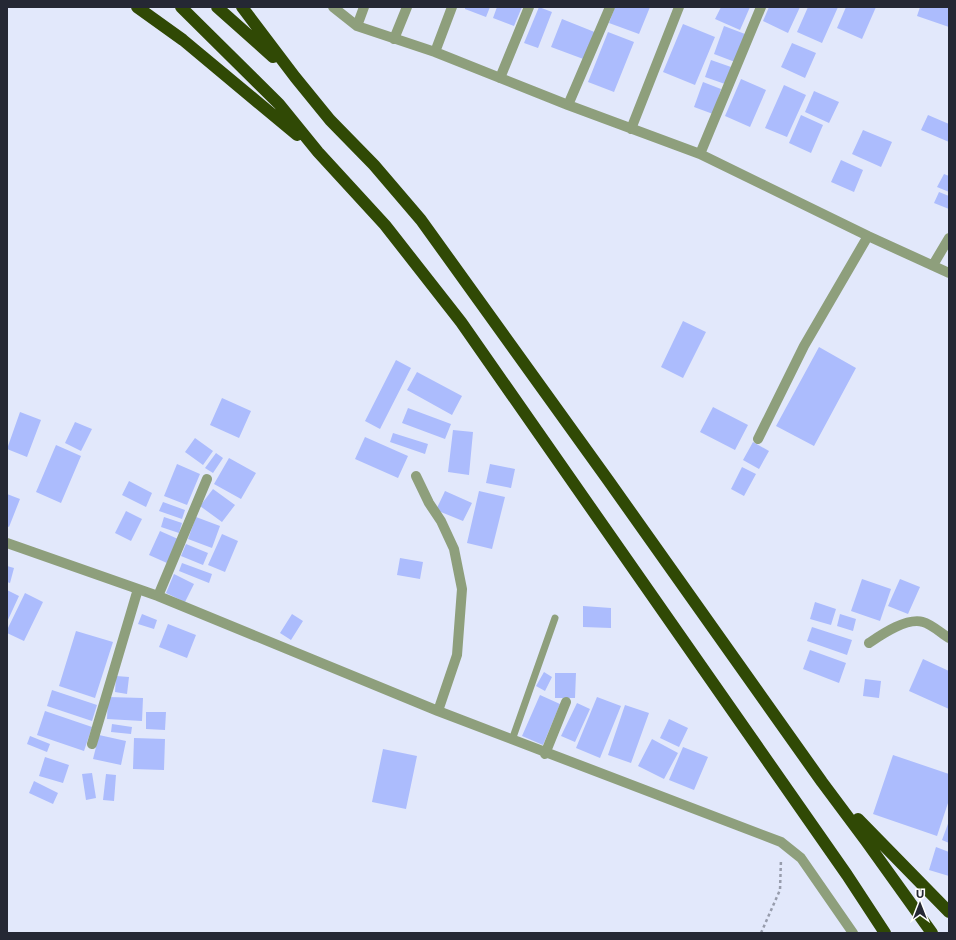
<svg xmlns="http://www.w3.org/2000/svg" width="956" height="940" font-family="Montserrat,sans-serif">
  <rect width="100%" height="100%" fill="#e2e8fb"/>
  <path fill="#acbcfd" d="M465,7H490L486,17L465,9Z
    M497,7H522L514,26L493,18Z
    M539,7L552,12L538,48L524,43Z
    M615,7H650L639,34L609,23Z
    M721,7H750L740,30L715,19Z
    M769,7H800L788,33L763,21Z
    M808,7H838L822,43L797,32Z
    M846,7H876L862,39L837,28Z
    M920,7H949V27L917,16Z
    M562,19L597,33L586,60L551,47Z
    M683,24L715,37L695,85L663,72Z
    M724,26L745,34L735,62L714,54Z
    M608,32L634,42L614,92L588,82Z
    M792,43L816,53L805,78L781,67Z
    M711,60L731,67L725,84L705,77Z
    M741,79L766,90L750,127L725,116Z
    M703,82L721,89L713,114L694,107Z
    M784,85L806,95L787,137L765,128Z
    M814,91L839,102L829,123L805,112Z
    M801,115L823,125L811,153L789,143Z
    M928,115L949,124V142L921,130Z
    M863,130L892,142L881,167L852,154Z
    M841,160L863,170L854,192L831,182Z
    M944,174L949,176V192L937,187Z
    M939,192L949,196V209L934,203Z
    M683,321L706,332L683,378L661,367Z
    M819,347L856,368L814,446L776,426Z
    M396,360L411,368L380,429L365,421Z
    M417,372L462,396L452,415L407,390Z
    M222,398L251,411L239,438L210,425Z
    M713,407L748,425L735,450L700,432Z
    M408,408L451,424L445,439L402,423Z
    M20,412L41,420L27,457L7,449Z
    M75,422L92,429L81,451L65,443Z
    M453,430L473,432L469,475L448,472Z
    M393,433L428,444L425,454L390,442Z
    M365,437L408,456L398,478L355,459Z
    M195,438L213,451L203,465L185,452Z
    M753,442L769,451L759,469L743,460Z
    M56,445L81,456L61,503L36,492Z
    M216,453L223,458L213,473L205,468Z
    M229,458L256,473L241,499L214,484Z
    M177,464L200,474L187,505L164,496Z
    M490,464L515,469L511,488L486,483Z
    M742,467L756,474L744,496L731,489Z
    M129,481L152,493L146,507L122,495Z
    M213,489L235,505L222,522L200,506Z
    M445,491L472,503L463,521L436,510Z
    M479,491L505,497L492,549L467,543Z
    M7,494L20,499L9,527L7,526Z
    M163,502L185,510L182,519L159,511Z
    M126,511L142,519L131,541L115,533Z
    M164,517L182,523L179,533L161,527Z
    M196,517L220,526L212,548L188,539Z
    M160,531L178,539L167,563L149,555Z
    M222,534L238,541L225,572L208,565Z
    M186,544L208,553L203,565L181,556Z
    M400,558L423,562L420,579L397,575Z
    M182,563L212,574L209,583L179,571Z
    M7,566L14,568L10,583L7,582Z
    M174,574L194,584L185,602L166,593Z
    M862,579L891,589L880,621L851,611Z
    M900,579L920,587L908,614L888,606Z
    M7,590L19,596L7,622Z
    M25,593L43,602L24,641L7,633V630Z
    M815,602L836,609L831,625L810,619Z
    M583,606L611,608V628L583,627Z
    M142,614L157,620L154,629L138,624Z
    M292,614L303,621L291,640L280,633Z
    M840,614L856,619L853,631L837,626Z
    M168,624L196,635L187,658L159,647Z
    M812,627L852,640L847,655L807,641Z
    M76,631L113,642L95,698L59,686Z
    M810,650L846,663L839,683L803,669Z
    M923,659L949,671V709L909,691Z
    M544,672L552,677L545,691L536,686Z
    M555,673H576L575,698H555Z
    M116,676L129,677L127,694L115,692Z
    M865,679L881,681L879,698L863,696Z
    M52,690L97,705L92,721L47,706Z
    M540,695L560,704L543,745L522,736Z
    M108,697L143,698L142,721L107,719Z
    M597,697L621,706L600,758L576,748Z
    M577,703L590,709L575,742L561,736Z
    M625,705L649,713L631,763L608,755Z
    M45,711L92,727L84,751L37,735Z
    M146,712H166L165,730L146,729Z
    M669,719L688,728L679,747L660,738Z
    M112,724L132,727L131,734L111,732Z
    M99,735L126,741L121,765L93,759Z
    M30,736L50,744L47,752L27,744Z
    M134,738L165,739L164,770L133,769Z
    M652,739L678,753L664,779L638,766Z
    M683,747L708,757L694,790L669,780Z
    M383,749L417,756L406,809L372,802Z
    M893,755L949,774V800L937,836L873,814Z
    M45,757L69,765L63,783L39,776Z
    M92,773L96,798L86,800L82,774Z
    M106,774L116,775L114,801L103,800Z
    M34,781L58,793L53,804L29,793Z
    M949,821V843L942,840Z
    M936,847L949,852V876L929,870Z"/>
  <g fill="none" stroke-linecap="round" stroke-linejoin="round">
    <path stroke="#979cac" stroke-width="2.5" stroke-dasharray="3 3" stroke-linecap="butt" d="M761,933L780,890L781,859"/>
    <path stroke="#8e9f7c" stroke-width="7" d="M512,740L555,618"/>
    <path stroke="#8e9f7c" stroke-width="10" d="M333,7L357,26L435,52L568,105L700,154L868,236L949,273
      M357,26L364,7
      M394,39L407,7
      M435,52L452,7
      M500,78L529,7
      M568,105L610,7
      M631,129L679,7
      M700,154L761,7
      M933,265L949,238
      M758,439L804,346L868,236
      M416,476L429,503L441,521L454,549L462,589L457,655L438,711
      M7,543L158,596L438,711L781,842L801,858L853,933
      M158,596L207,479
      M869,643C881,635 907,617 923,622C931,624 941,633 949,638
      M92,744L138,589
      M545,754L566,702"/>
    <path stroke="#304905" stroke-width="12" d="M137,7L183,40L297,135
      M181,7L279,104L318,152L385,225L461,322L847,875L885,933
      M217,7L273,57
      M242,7L295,77L330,120L374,165L421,220L608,480L822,782L866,841L932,933
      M858,819L949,912"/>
  </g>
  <rect width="956" height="940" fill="none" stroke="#252834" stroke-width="16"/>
  <g transform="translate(920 904)" stroke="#ffffff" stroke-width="3" paint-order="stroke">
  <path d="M0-3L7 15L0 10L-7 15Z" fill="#252834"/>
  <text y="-6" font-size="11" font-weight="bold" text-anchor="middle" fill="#252834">U</text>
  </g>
</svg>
